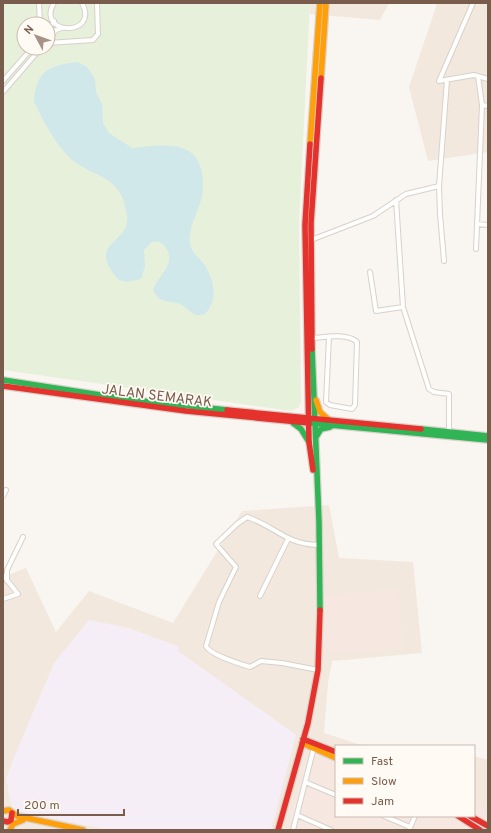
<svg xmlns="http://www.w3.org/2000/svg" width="491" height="833" font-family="Overpass,sans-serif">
  <rect width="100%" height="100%" fill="#f9f5f0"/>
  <path fill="#f2e8de" d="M310,3H389L380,20L310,14Z
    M435,3H488V152L428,161L409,87L437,4Z
    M329,505L339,558L413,562L422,653L332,661L328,683L324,733L364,746H336V816H474V756L488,760V830H3V577L26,568L56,632L89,591L173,623L242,511Z"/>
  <path fill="#f6e8e1" d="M398,590L402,649L324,653L323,595Z
    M310,739L336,750V816H474V804L488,810V830H288Z"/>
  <path fill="#f6eef6" d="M89,620L129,628L179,647L178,651L296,735L271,830H109L12,810L6,778L18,748L54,663Z"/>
  <path fill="#e7f0db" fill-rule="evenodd" d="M3,3H310L299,222L301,402L299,407L291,411L3,370ZM24,24H48V48H24Z"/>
  <path fill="#d0e8ea" d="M78,62L87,67L95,79L96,92L102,104L103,123L109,133L132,148C157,146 196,137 202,173C203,183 204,194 200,203C196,216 186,234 191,247C193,254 200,258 204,264C214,280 219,299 205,314C190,318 191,309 180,304C169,300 159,304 153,290C157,276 177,265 166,248C163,242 158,241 152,242L144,250L145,266L141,279L127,282L119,280C81,237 139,247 125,207C124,202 122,194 118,190C107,174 82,171 68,156C54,142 42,119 34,101C36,71 49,65 78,62Z"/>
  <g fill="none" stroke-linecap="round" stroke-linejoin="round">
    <g stroke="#d7d1cb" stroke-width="6">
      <path id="street" d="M39,3L40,24
        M54,3C35,35 100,38 82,3
        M473,3L439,81L474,75L488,79
        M48,30L54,21
        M48,40L56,30L62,28
        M48,43L93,40L98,34L97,3
        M478,76L482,105L488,106
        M3,81L32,48
        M3,92L41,48
        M439,186L440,214L444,261
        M396,200L403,307L429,389L434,392L449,394V432
        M477,224L488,225
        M311,240L373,216L406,194L439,186L447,80
        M476,249L482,105
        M370,272L376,311L403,307
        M311,338H312C325,337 347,333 357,342L355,405L352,409L330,405L326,402L329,337
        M3,496L6,490
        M3,575L18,594L3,599
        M7,581V570L23,537
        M260,596L288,539
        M318,670L282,663L261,661L250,667C240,664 209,654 206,646L219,602L236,567L216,544L237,524L247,517C275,526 285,544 318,545
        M305,782L336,795
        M297,815L331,830
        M384,816L410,827
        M293,830L314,747
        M409,830L415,816"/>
    </g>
    <g stroke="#d9d2cb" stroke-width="8">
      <path id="fast" d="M312,349L319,522L320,610
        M3,380L133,400L227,410
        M293,423L301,429L309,442
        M309,423L488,440
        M421,429L488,436
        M316,437L321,429L330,427"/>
    </g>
    <g stroke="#d9d2cb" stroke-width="8">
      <path id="slow" d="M321,78L326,3
        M310,144L320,3
        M316,400L320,412L328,419
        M302,743L336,758
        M3,811L9,810L17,816L83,830
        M10,830L13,824L23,820"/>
    </g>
    <g stroke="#d9d2cb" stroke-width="8">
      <path id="jam" d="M310,144L305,225L309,442L313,470
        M312,349L311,223L321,78
        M3,386L186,411L309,423
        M227,410L421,429
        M303,739L336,752
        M458,816L480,830
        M470,816L488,826
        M3,821L8,822L11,820L12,813
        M278,830L308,723L318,670L320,610"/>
    </g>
    <use href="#street" stroke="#fefefd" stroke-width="4"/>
    <use href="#fast" stroke="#30b455" stroke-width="5.5"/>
    <use href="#slow" stroke="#ff9f0a" stroke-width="5.5"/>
    <use href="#jam" stroke="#e5322d" stroke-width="5.5"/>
  </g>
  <g text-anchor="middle" stroke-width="3.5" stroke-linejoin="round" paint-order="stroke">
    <g font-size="14" fill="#7a5c4d" stroke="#fffaf3">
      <text transform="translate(157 395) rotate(7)" y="5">JALAN SEMARAK</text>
    </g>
  </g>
  <rect width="491" height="833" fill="none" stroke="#7a5c4d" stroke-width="8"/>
  <rect x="335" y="745" width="140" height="72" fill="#fffaf3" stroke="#cabbb1"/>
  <rect x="343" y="758" width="20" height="6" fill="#30b455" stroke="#cabbb1"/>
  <text x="371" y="765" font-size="12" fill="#7a5c4d">Fast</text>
  <rect x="343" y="778" width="20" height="6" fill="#ff9f0a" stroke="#cabbb1"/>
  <text x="371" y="785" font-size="12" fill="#7a5c4d">Slow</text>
  <rect x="343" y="798" width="20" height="6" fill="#e5322d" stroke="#cabbb1"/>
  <text x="371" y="805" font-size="12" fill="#7a5c4d">Jam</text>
  <g transform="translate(36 36) rotate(311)"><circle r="19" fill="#fffaf3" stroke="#cabbb1"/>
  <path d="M0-3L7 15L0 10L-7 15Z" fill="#a69286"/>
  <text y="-6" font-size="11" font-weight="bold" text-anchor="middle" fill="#7a5c4d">N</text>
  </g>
  <path d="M18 809v6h106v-6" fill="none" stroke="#7a5c4d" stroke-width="2"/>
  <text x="24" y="809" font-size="12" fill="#7a5c4d" stroke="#fffaf3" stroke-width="3" paint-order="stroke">200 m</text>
</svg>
